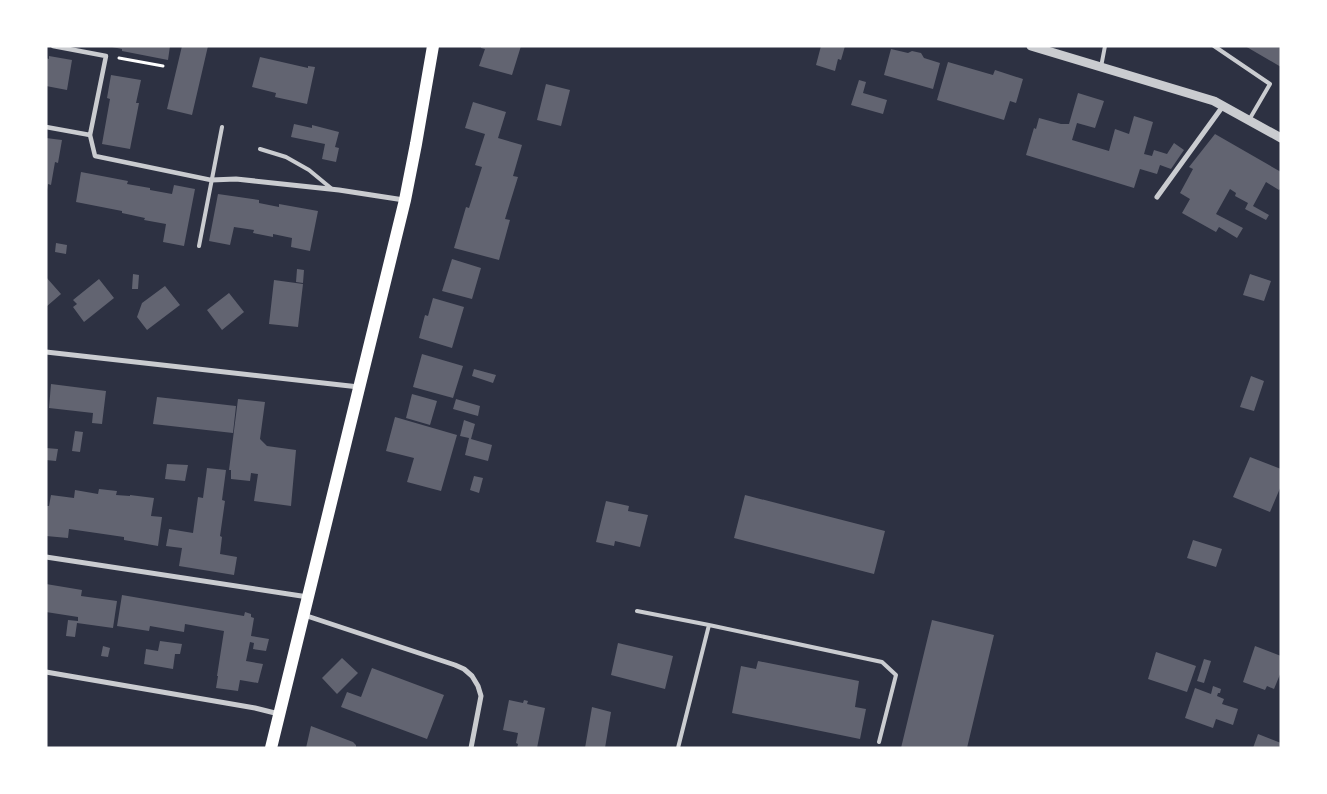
<svg xmlns="http://www.w3.org/2000/svg" width="1327" height="794" font-family="'Sofia Sans Condensed',sans-serif">
  <rect width="100%" height="100%" fill="#2d3142"/>
  <path fill="#626471" d="M112,46H170L168,60L122,51V49L112,47Z
    M182,46H208L192,115L167,109Z
    M481,46H521L512,75L479,66L485,49L481,48Z
    M821,46H845L841,60L838,59L835,71L816,65Z
    M1245,46H1281V67Z
    M891,49L908,53L912,51L921,53L924,58L940,63L933,89L884,75Z
    M49,56L72,60L67,90L46,86V58L49,59Z
    M260,57L308,68V66L315,67L307,104L275,97L276,93L252,87Z
    M948,62L993,75L995,70L1023,79L1016,103L1010,101L1004,120L937,100Z
    M111,75L141,80L136,103H139L130,149L102,144L110,99L107,98Z
    M859,80L866,82L863,93L887,100L883,114L851,105Z
    M546,84L570,90L561,126L537,120Z
    M1078,93L1104,101L1095,128L1077,123L1072,140L1109,151L1115,129L1129,134L1134,116L1153,122L1144,154L1152,156L1154,150L1167,154L1174,143L1184,150L1171,169L1160,165L1157,174L1140,169L1134,188L1026,155L1034,128L1036,129L1039,118L1061,124H1069Z
    M473,102L506,112L498,138L522,145L513,176L518,177L505,219L510,220L499,260L454,248L466,207L469,208L482,167L475,165L485,134L465,128Z
    M294,124L312,128V125L339,132L335,147L339,148L336,162L322,159L325,144L291,137Z
    M1215,134L1281,172V188L1279,190L1266,182L1253,206L1269,215L1266,220L1245,209L1248,203L1235,196L1236,193L1230,189L1216,214L1243,228L1237,238L1219,227L1216,232L1182,213L1190,199L1180,193L1193,169L1189,167Z
    M46,138L62,140L58,163L55,162L51,185L48,184L47,190H46Z
    M81,172L128,181L127,184L150,188V190L172,194L174,185L195,189L184,246L163,242L166,224L144,220L145,218L122,213V211L76,202Z
    M218,194L259,200V203L279,207V204L318,211L310,251L291,247L292,238L273,234V237L253,233L254,230L234,227L230,245L209,241Z
    M56,243L67,245L66,254L55,252Z
    M452,259L481,268L472,299L442,291Z
    M297,269L304,270L303,283L296,282Z
    M133,274L139,275L138,289H132Z
    M1250,274L1271,281L1264,301L1243,295Z
    M46,277L61,294L46,307Z
    M99,279L114,298L84,322L73,307L77,304L73,300Z
    M274,280L303,284L298,327L269,324Z
    M165,286L180,305L147,330L137,317L142,303Z
    M229,293L244,312L222,330L207,310Z
    M433,298L464,307L452,348L419,338L425,315L428,316Z
    M422,354L463,366L453,398L413,387Z
    M474,369L496,375L493,383L472,376Z
    M1251,376L1264,381L1254,411L1240,407Z
    M51,384L106,391L102,424L92,423L93,413L49,408Z
    M412,394L437,401L430,425L406,418Z
    M157,397L236,406L233,433L153,424Z
    M238,399L265,402L260,439L267,446L296,450L291,506L254,501L258,474L251,473L250,481L231,479V470H229Z
    M456,399L480,406L478,416L453,409Z
    M395,417L457,435L441,491L407,482L414,458L386,451Z
    M464,420L475,424L471,439L492,445L488,461L465,455L469,438L460,436Z
    M75,431L83,432L80,452L72,451Z
    M46,448L58,449L56,461L46,460Z
    M1250,457L1281,469V486L1270,512L1233,497Z
    M167,464L188,465L185,481L165,479Z
    M207,468L226,470L222,500L225,501L220,536L222,537L220,554L237,557L234,575L179,566L182,548L166,546L169,529L193,533L198,497L203,498Z
    M474,476L483,478L479,493L470,490Z
    M99,489L117,491L116,495L130,496V495L154,498L151,516L162,517L158,546L124,540V537L69,529L68,538L46,536V506H49L51,495L74,498L75,490L98,494Z
    M745,495L885,531L874,574L734,538Z
    M606,501L629,506L628,511L648,515L640,547L615,541L614,546L596,542Z
    M1193,540L1222,549L1216,567L1187,558Z
    M46,584L82,590L81,596L117,601L113,628L77,623L75,637L66,636L68,620L78,621V617L46,612Z
    M122,595L244,616L245,612L251,614V617L254,618L251,636L269,639L266,651L253,649L254,643L250,642L246,661L263,664L258,683L240,680L238,691L216,688L218,676H217L224,631L185,624L184,632L150,626L149,631L117,626Z
    M932,620L994,635L967,748H901Z
    M160,641L182,644L180,654H175L173,669L144,664L146,649L158,651Z
    M618,643L673,656L665,689L611,675Z
    M103,646L110,648L108,657L101,656Z
    M1255,646L1281,656V672L1274,689L1267,686L1265,690L1243,682Z
    M1156,652L1196,666L1187,692L1148,679Z
    M342,658L358,673L337,694L322,678Z
    M1204,659L1211,661L1204,683L1197,681Z
    M758,661L859,681L855,707L866,709L860,739L732,713L741,666L756,669Z
    M372,668L444,695L427,739L341,707L347,692L361,697Z
    M1213,686L1221,689L1220,693H1218L1217,696L1224,699L1222,704L1238,709L1233,725L1216,719L1213,728L1185,718L1195,688L1211,694Z
    M509,700L523,703L524,700L528,701L527,704L545,708L537,748H517L518,744L516,743L518,733L503,730Z
    M592,707L611,712L605,748H585Z
    M311,726L353,742L356,745V748H306Z
    M1258,734L1281,743V748H1253Z"/>
  <g fill="none" stroke-linecap="round" stroke-linejoin="round">
    <path stroke="#fff" stroke-width="3" d="M119,58L163,66"/>
    <path stroke="#caccd0" stroke-width="4" d="M1214,46L1270,84L1249,120
      M1101,67L1105,46
      M260,149L286,157L309,170L332,189
      M199,246L222,127
      M637,611L709,625L882,662L896,675L879,742
      M678,748L709,625"/>
    <path stroke="#caccd0" stroke-width="4.5" d="M53,46L106,56L90,135L95,156L211,180
      M46,127L90,135"/>
    <path stroke="#caccd0" stroke-width="5" d="M211,180L236,179L339,190L404,200
      M1157,197L1223,106
      M46,352L359,387
      M46,557L308,597
      M304,615L455,665L464,669L472,676L478,686L481,696L471,748
      M46,672L255,708L279,714"/>
    <path stroke="#caccd0" stroke-width="9" d="M1031,46L1214,101L1281,138"/>
    <path stroke="#fff" stroke-width="12" d="M271,748L405,200L416,144L433,46"/>
  </g>
  <rect width="1327" height="794" fill="none" stroke="#ffffff" stroke-width="95"/>
</svg>
